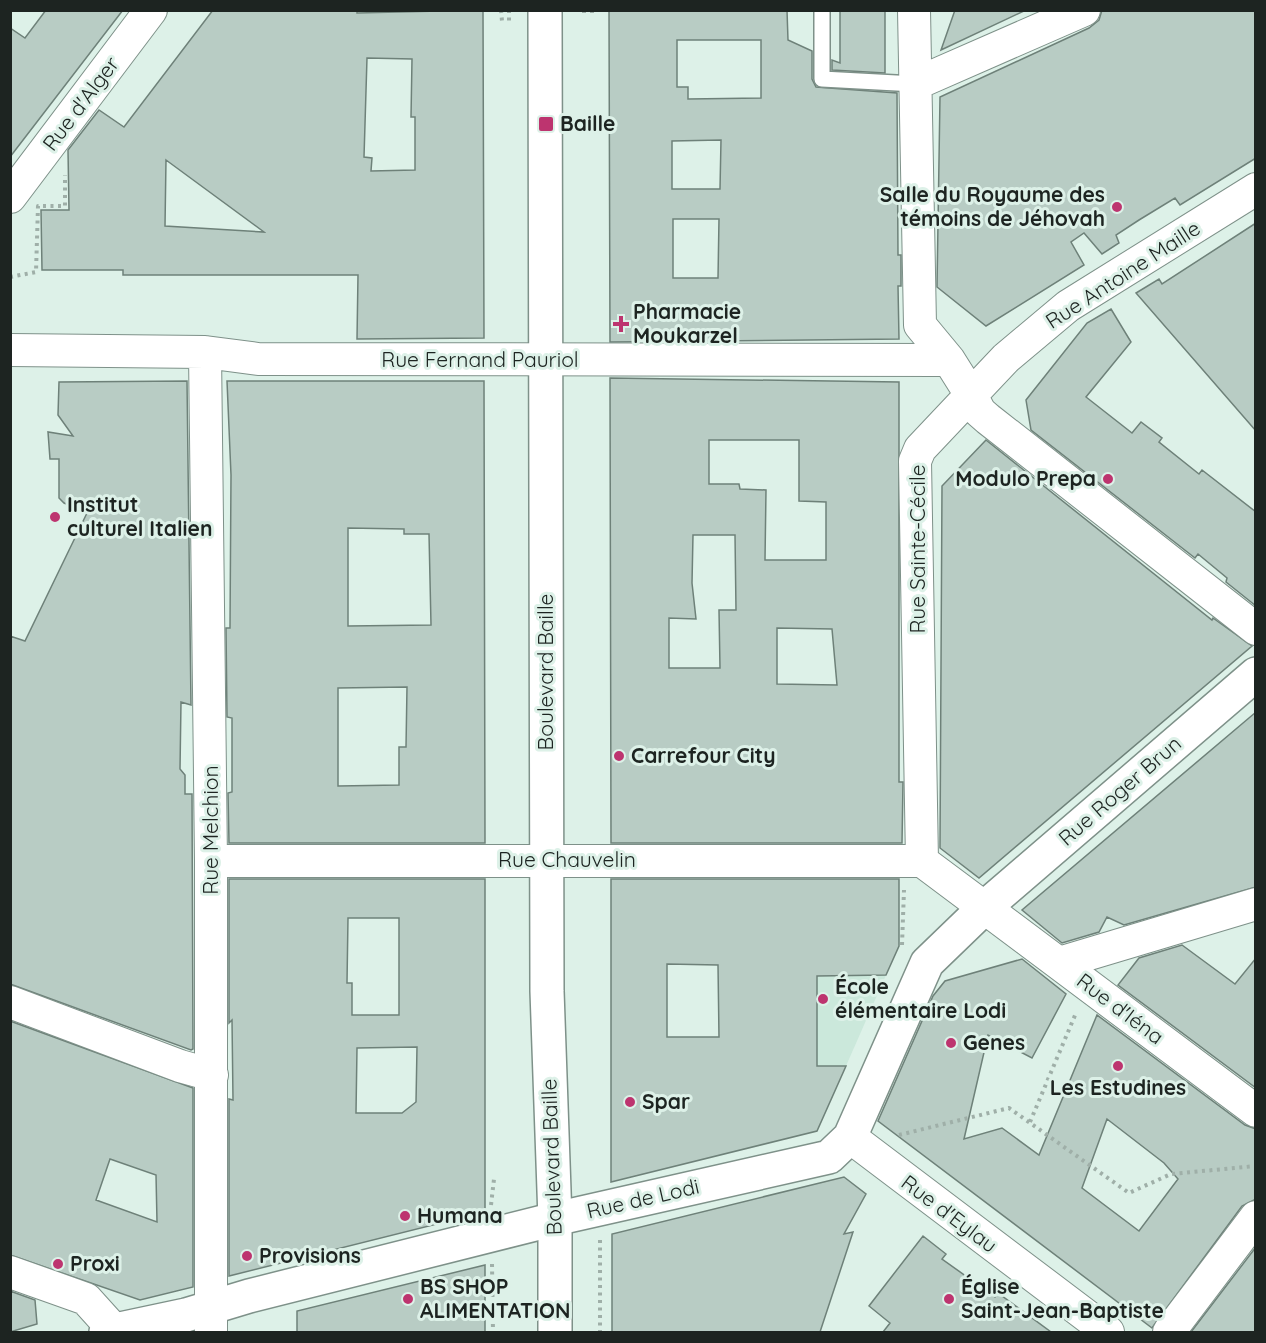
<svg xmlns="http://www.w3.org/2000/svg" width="1266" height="1343" font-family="Quicksand,sans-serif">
  <rect width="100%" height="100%" fill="#ddf1e8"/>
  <path fill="#cbe8db" d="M886,975L846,1066H769L771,976Z"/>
  <path fill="#b8ccc4" stroke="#6e8179" stroke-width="1.5" fill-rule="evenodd" d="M46,10H123L10,157V28L25,38Z
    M213,10H357V13L483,10L484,338L357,339L358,275H123V270H42L41,210H69L68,150L99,110L124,127ZM367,58L412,59L411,117H415V170L371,171L372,158L364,157ZM166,160L264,232L165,226Z
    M609,10H787L788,40L812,51V79L816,87L897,93L898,255H901V286H898L899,339L610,342ZM677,40H761V98L688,99V87H677ZM721,140L720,189H672V141ZM673,219H719L718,278H673Z
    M840,10H885V73L832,70V60L840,63Z
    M955,10H1026L941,50Z
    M1102,10H1256V158L1180,205L1175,198L1139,220L1116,235L1119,243L1102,254L1084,233L1071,242L1084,265L986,326L937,287L940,97L1089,28L1099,20Z
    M1256,223V431L1136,293L1159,279L1162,284Z
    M1111,309L1131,342L1086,397L1132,433L1141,422L1162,438L1159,442L1199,474L1202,470L1256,512V606L1226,582L1227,578L1198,554L1195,558L1031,430L1026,400L1087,323Z
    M610,378L899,382V782H903L902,843H611ZM709,440H799V501L826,502V560H765L766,490L740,489L739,484H709ZM693,535H735L736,610H719L720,668H669V618L696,619L692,583ZM777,628L832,629L837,685L777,684Z
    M187,381L191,705L181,702L180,769L185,775V794H192L193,1049L191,1050L10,984V636L25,641L87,513L64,503L59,498V459H50L48,432L73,436L58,415L59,382Z
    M227,381H484L485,843H229L228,793L232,792V718L227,717L226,628H230L231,475ZM348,528L404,529V534H429L431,625L348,626ZM407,687L406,747H399V785L338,786V688Z
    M986,440L1212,620L1213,618L1252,646L979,878L940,848L942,486Z
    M1256,712V887L1124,925L1107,917L1099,932L1062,943L1022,910Z
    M229,879H485V1212L229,1276V1099L233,1100L232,1020L229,1023ZM348,918H399V1015H352V983H347ZM417,1047L416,1102L402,1113H356L357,1048Z
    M611,879H899V946L886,975L817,976V1066H846L817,1131L611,1182ZM667,964L718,965L719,1037H667Z
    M1182,945L1235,984L1256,958V1088L1118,985L1139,958Z
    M1022,959L1066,994L1032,1058L988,1035L964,1139L1002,1128L1039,1155L1097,1015L1245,1125L1256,1129V1199L1242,1206L1152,1328L878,1121L933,996L945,981ZM1107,1119L1164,1163L1178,1179L1139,1231L1082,1188Z
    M10,1021L193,1088V1287L140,1300L10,1255ZM110,1159L156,1175L157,1222L96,1200Z
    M844,1177L866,1194L844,1234L853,1232L820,1332H612V1234Z
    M923,1236L946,1254L942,1259L995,1297L998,1293L1051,1332H883L890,1323L869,1306Z
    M1256,1247V1332H1191Z
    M485,1265V1332H297V1311Z
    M10,1291L35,1300L37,1324L10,1332Z"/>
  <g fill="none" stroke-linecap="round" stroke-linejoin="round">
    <g stroke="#7e9189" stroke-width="18">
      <path id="service" d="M822,10V79L915,84"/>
    </g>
    <g stroke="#7e9189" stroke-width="34">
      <path id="minor" d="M914,10L920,325L949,360L971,395L920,449L915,461L922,861L1256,1111
        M915,84L1084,10
        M1256,189L1068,306L1006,358L971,395L980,412L988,419L1256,629
        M10,197L151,10
        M10,350L205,352L258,359L949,360
        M205,352L211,861V1332
        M211,861H922
        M1059,963L1256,904
        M10,1002L180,1066L212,1075
        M850,1137L1108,1332
        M10,1272L86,1299L114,1330
        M1169,1332L1256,1217"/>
    </g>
    <g stroke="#7e9189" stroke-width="36">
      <path id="tertiary" d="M106,1332L186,1315L249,1296L555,1219L829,1157L850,1137L927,963L984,908L1256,674"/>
    </g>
    <g stroke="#7e9189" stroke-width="36">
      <path id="secondary" d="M545,10L547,991L555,1219V1332"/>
    </g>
    <path stroke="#9fafa8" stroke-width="4" stroke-dasharray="3 4.5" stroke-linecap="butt" d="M501,10L502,21
      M509,10V21
      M584,10V17
      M592,10V17
      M1255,10L1256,11
      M10,277L36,272L38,206H65V175
      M902,945L904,890
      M1030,1122L1076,1013
      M899,1135L1009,1108L1129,1193L1171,1174L1256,1166
      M491,1205L494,1179
      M600,1240V1332
      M492,1264L493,1332"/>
    <use href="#service" stroke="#fff" stroke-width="15"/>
    <use href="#minor" stroke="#fff" stroke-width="32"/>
    <use href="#tertiary" stroke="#fff" stroke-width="33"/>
    <use href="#secondary" stroke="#fff" stroke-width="33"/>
  </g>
  <g fill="#bd346f" stroke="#ddf1e8" stroke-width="2">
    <rect x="538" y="116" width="16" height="16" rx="3"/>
    <circle cx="1117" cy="207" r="6"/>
    <path d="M618 315h6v6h6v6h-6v6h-6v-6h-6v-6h6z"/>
    <circle cx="1108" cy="479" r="6"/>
    <circle cx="55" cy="517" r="6"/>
    <circle cx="619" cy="756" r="6"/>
    <circle cx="823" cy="999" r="6"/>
    <circle cx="951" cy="1043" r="6"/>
    <circle cx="1118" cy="1066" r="6"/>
    <circle cx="630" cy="1102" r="6"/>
    <circle cx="405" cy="1216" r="6"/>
    <circle cx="247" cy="1256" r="6"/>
    <circle cx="58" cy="1264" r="6"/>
    <circle cx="408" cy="1299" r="6"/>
    <circle cx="949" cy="1299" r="6"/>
  </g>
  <g text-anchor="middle" stroke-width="6" stroke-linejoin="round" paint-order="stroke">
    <g font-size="21" fill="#1d2421" stroke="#ddf1e8">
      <text transform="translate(81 104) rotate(-53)" y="7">Rue d'Alger</text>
      <text transform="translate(1123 275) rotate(-33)" y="7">Rue Antoine Maille</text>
      <text x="480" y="367">Rue Fernand Pauriol</text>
      <text transform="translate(918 549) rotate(-90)" y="7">Rue Sainte-Cécile</text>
      <text transform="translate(546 672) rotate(-90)" y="7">Boulevard Baille</text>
      <text transform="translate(1120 791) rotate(-41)" y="7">Rue Roger Brun</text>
      <text transform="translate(211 830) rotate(-90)" y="7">Rue Melchion</text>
      <text x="567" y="867">Rue Chauvelin</text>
      <text transform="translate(1120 1009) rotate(37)" y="7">Rue d'Iéna</text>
      <text transform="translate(552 1157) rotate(-92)" y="7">Boulevard Baille</text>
      <text transform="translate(643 1199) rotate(-13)" y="7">Rue de Lodi</text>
      <text transform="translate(949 1214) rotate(37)" y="7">Rue d'Eylau</text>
    </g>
    <g font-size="21" font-weight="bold" fill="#1d2421" stroke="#ddf1e8" text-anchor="start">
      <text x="560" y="131">Baille</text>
      <text x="1105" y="202" text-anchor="end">Salle du Royaume des<tspan x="1105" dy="24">témoins de Jéhovah</tspan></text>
      <text x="633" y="319">Pharmacie<tspan x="633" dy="24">Moukarzel</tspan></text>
      <text x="1096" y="486" text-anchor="end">Modulo Prepa</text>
      <text x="67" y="512">Institut<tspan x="67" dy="24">culturel Italien</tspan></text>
      <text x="631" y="763">Carrefour City</text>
      <text x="835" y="994">École<tspan x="835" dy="24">élémentaire Lodi</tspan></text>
      <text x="963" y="1050">Genes</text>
      <text x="1118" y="1095" text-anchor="middle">Les Estudines</text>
      <text x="642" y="1109">Spar</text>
      <text x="417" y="1223">Humana</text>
      <text x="259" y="1263">Provisions</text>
      <text x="70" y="1271">Proxi</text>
      <text x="420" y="1294">BS SHOP<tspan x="420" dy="24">ALIMENTATION</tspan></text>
      <text x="961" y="1294">Église<tspan x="961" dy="24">Saint-Jean-Baptiste</tspan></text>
    </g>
  </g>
  <rect width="1266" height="1343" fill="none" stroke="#1d2421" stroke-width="24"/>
</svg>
